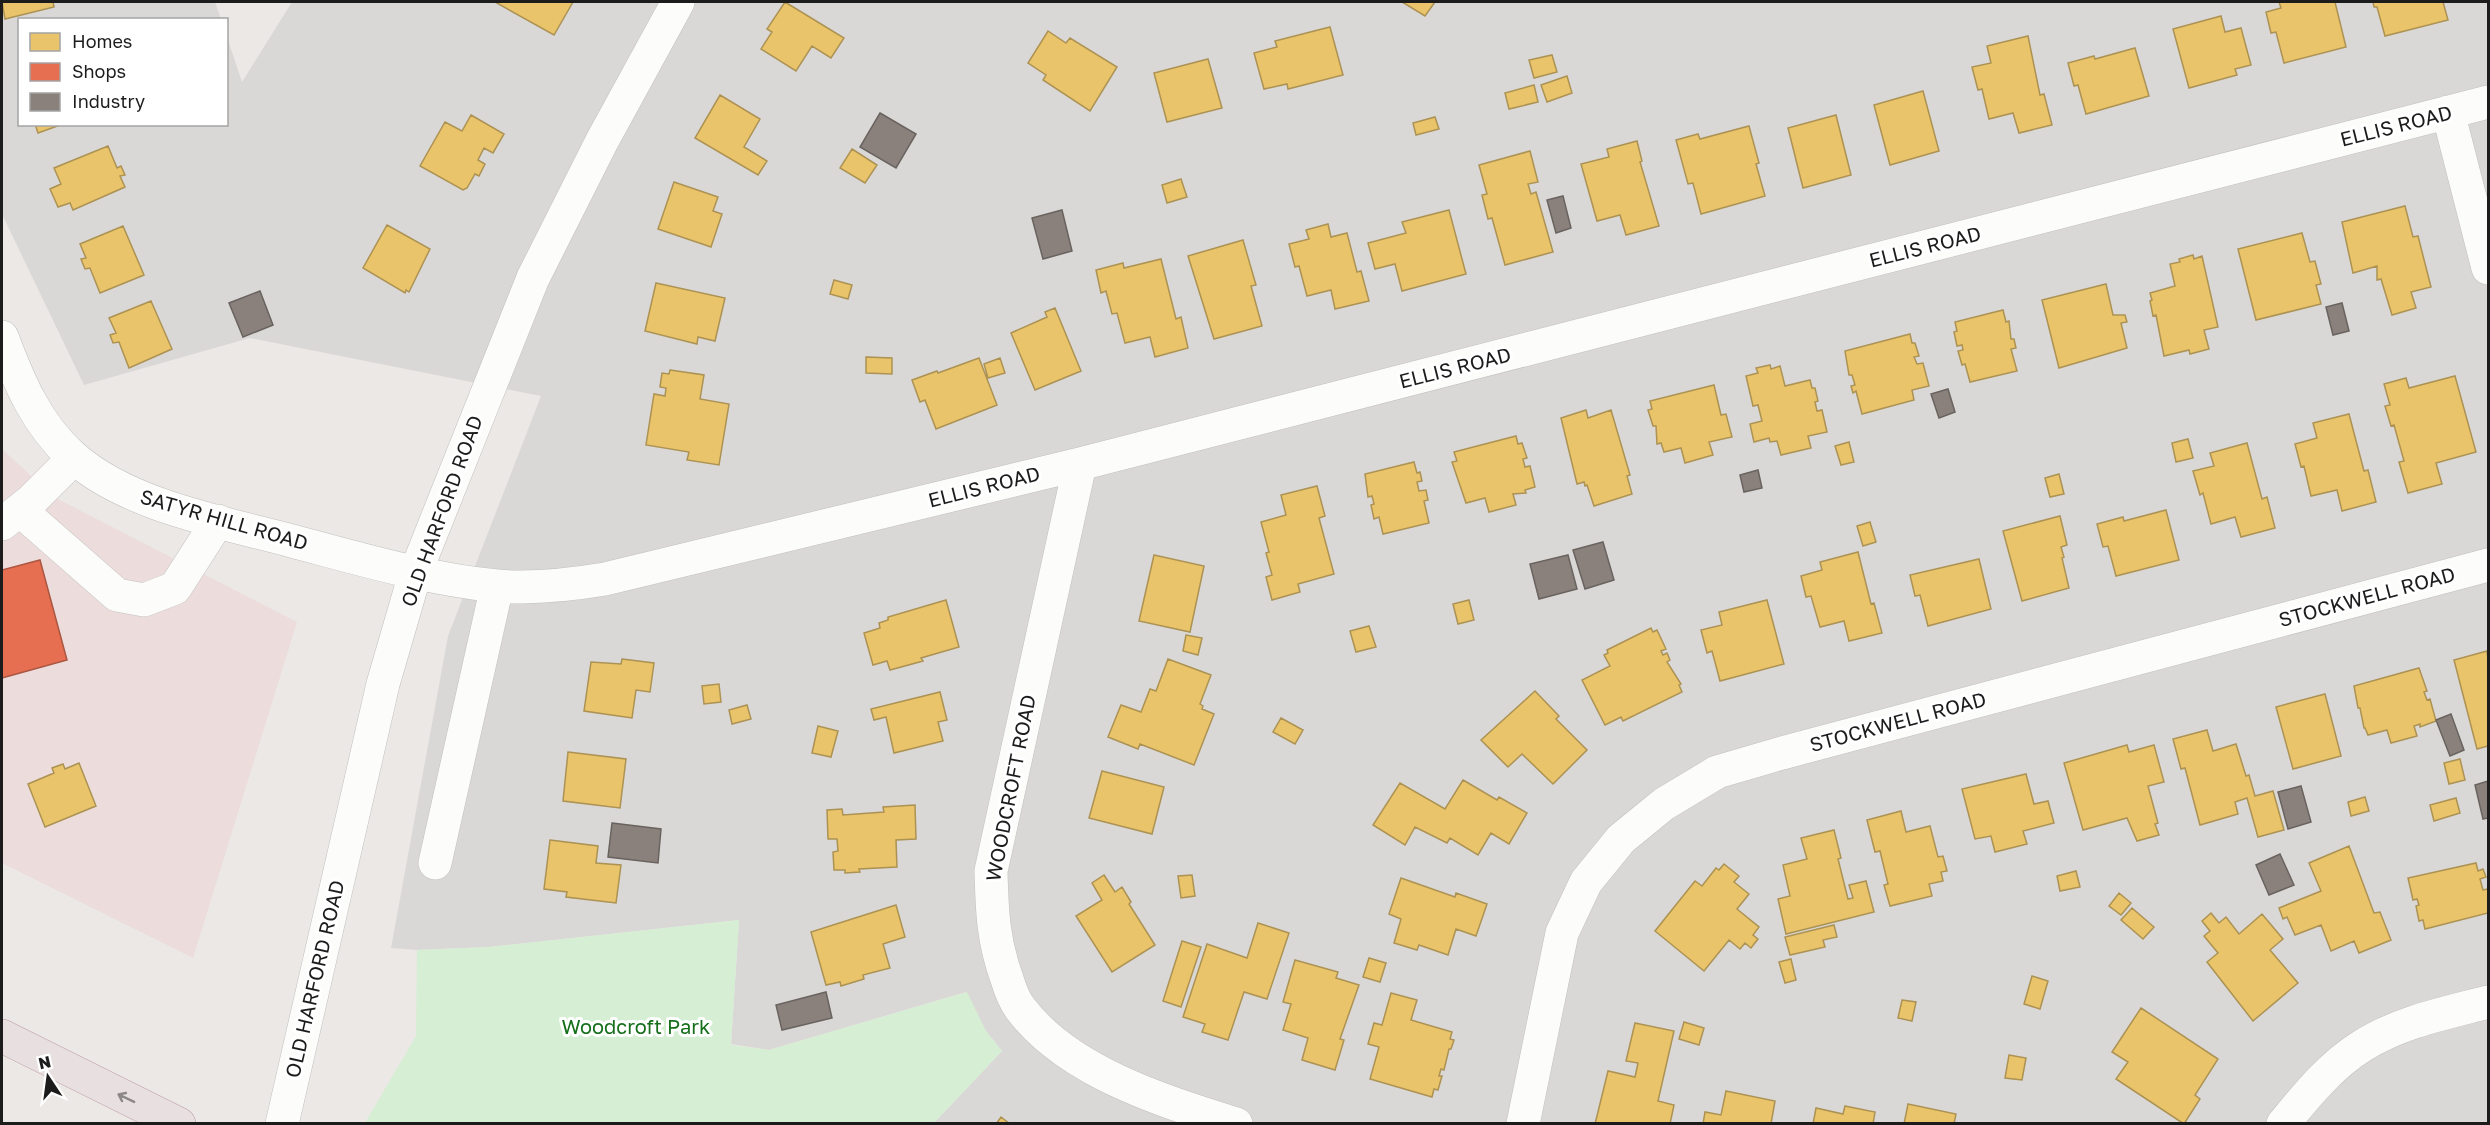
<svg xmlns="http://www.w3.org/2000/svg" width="2490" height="1125" font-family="'Golos Text',sans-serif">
  <rect width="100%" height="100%" fill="#ebe8e5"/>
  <path fill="#dad8d7" d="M2,2H215L221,19L20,20V124H226L227,37L242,82L292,2H2488V1123H934L1002,1051L986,1031L966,992L769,1050L731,1044L739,920L489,947L417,950L391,948L448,636L541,396L250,338L84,385L2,214Z"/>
  <path fill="#ecdddc" d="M2,449L54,497L297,622L193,958L2,863Z"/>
  <path fill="#d6eed4" d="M739,920L731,1045L769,1050L967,992L986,1031L1002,1051L934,1123H365L416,1036L417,950L489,947Z"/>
  <path fill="#e9c46a" stroke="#ac9253" stroke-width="1.5" d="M2,2H53L54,7L5,19Z
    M495,2H573L554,35Z
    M785,2L844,38L831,58L812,46L796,71L761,49L772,32L767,29Z
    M1402,2H1435L1425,16Z
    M2279,2H2335L2346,47L2284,63L2276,32L2271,33L2266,12L2281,8Z
    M2373,2H2443L2448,20L2385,36L2377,7H2374Z
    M2221,16L2225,32L2241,28L2251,65L2235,69L2237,75L2189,88L2173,29Z
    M1330,27L1343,75L1288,89L1287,84L1264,89L1254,53L1277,47L1275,41Z
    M1048,31L1066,43L1070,38L1117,67L1090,111L1043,80L1046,75L1028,63Z
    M2028,36L2040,95L2044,94L2052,125L2019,133L2013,113L1989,119L1982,89L1978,90L1972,67L1991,63L1987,46Z
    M2135,48L2149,96L2086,114L2078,85L2074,86L2068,63L2094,56L2095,59Z
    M1552,55L1557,72L1534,78L1529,60Z
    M1208,59L1222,108L1167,122L1154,73Z
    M1567,76L1572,93L1547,102L1541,85Z
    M1534,85L1538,102L1509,109L1505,93Z
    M1923,91L1939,151L1890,165L1874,105Z
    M720,95L760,119L744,147L767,161L758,175L695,138Z
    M471,115L504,134L493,153L484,148L478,160L485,164L479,176L475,174L467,188L463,190L420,166L445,122L462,131Z
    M1836,115L1851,175L1803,188L1788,128Z
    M1435,117L1439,129L1416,135L1413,123Z
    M35,124H63L38,133Z
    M1749,126L1759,163L1756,164L1765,196L1701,214L1693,183L1688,184L1676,140L1698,134L1700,139Z
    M1637,141L1642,161L1640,162L1659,226L1626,235L1620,215L1597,221L1581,164L1609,157L1607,149Z
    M108,146L117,168L121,166L125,175L120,176L125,187L73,210L70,203L58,207L50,189L61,184L54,168Z
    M852,149L877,165L865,183L840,168Z
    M1530,151L1538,182L1528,184L1531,194L1536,192L1553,252L1505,265L1492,218L1488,219L1482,195L1487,194L1479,165Z
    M1181,179L1187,197L1167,203L1162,185Z
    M674,182L718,197L713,211L722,214L711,247L658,229Z
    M2405,206L2413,237L2418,236L2431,287L2411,292L2416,308L2392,315L2381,279L2377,280V266L2353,273L2342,222Z
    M1449,210L1466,274L1402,291L1395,264L1375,269L1368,243L1406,233L1402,222Z
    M1328,224L1331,237L1347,233L1357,272L1361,271L1369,301L1335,309L1331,290L1307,296L1299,266L1295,267L1289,244L1309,239L1306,230Z
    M387,225L430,249L409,292L406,290L405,293L363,268Z
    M123,226L144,275L100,293L90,268L85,269L81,259L86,258L80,244Z
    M2302,233L2310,262L2315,261L2321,284L2316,285L2321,304L2256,320L2238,249Z
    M1243,240L1256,285L1251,286L1262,326L1214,339L1188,256Z
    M2193,255L2194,259L2202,256L2218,327L2204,330L2209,349L2190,354L2189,350L2164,356L2156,315L2153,316L2150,301L2152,300L2150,293L2175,286L2170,264L2180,262L2179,259Z
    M1161,259L1176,319L1181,317L1188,348L1155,357L1150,337L1125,343L1117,313L1112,314L1106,291L1101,293L1096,270L1123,263L1124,268Z
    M834,280L852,285L848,299L830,294Z
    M656,283L725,298L715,341L698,337L697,344L645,331Z
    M2106,284L2113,315H2125L2127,322L2121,323L2127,348L2059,368L2042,300Z
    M151,301L172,349L129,368L119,342L113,343L110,335L116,333L109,318Z
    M1055,308L1081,371L1035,390L1011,333L1047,317L1045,312Z
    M2003,310L2006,322L2009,321L2011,339H2014L2016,348L2011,349L2017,371L1970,382L1965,364L1962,365L1958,351L1963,350L1962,345L1957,346L1954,332L1957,331L1955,322Z
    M1910,334L1912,343H1915L1919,356L1914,357L1917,364L1923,363L1929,386L1912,390L1914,400L1862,414L1856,391L1853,393L1851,386L1855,385L1852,375H1849L1845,351Z
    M866,357L892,358V374L866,373Z
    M979,358L997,405L936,429L925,400L920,402L912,380L937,371L938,373Z
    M1000,358L1005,373L988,378L984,364Z
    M1770,365L1771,369L1780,366L1785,386L1810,380L1812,388H1815L1818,401L1815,402L1817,411L1822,410L1827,432L1808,436L1811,448L1781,455L1777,441L1770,442L1769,438L1754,442L1750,424L1762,421L1758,405L1753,406L1746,376L1758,373L1756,368Z
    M670,370L704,375L700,399L729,404L719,465L687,460L689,452L646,445L654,394L665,396L666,388L660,387L662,373L669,374Z
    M2455,376L2476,452L2436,463L2442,484L2408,493L2399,462L2404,461L2394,425L2391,426L2385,406L2390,405L2384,384L2406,378L2409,388Z
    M1714,385L1721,415L1726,414L1732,437L1709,442L1713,455L1685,463L1681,448L1664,452L1661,443L1657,444L1656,426H1653L1648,410L1652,409L1650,401Z
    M1586,410L1588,418L1611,410L1630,475L1627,476L1632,494L1594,506L1587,485L1585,486L1584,482L1577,484L1561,418Z
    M2349,414L2364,471L2368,470L2376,502L2342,511L2337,490L2311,496L2304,466L2301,467L2295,444L2317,438L2313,423Z
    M1516,436L1518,444L1522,443L1527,458L1523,459L1525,467L1530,466L1535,487L1525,490L1526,493L1513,494L1516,505L1489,512L1485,498L1466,503L1452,462L1457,461L1454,452Z
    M2188,439L2193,458L2176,462L2172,443Z
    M1849,442L1854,462L1841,465L1835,446Z
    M2247,443L2262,499L2267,497L2275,528L2241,537L2235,517L2211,524L2203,493L2200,495L2193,471L2214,466L2210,453Z
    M1414,462L1417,473L1420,472L1422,481L1417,482L1419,491L1426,490L1428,500L1424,501L1429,523L1383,534L1379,517L1374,519L1371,505L1374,504L1372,496L1368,497L1365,474Z
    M2059,474L2064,494L2050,497L2045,478Z
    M1317,486L1325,516L1319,518L1334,574L1298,584L1300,592L1272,600L1266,577L1272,575L1266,553L1269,552L1261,522L1286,515L1281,495Z
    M2166,510L2179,560L2116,576L2108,546L2103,547L2097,524L2123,517L2124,521Z
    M2060,516L2067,545L2061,547L2064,557L2062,558L2069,588L2022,601L2003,531Z
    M1870,522L1876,542L1863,546L1857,526Z
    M1858,552L1871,604L1874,603L1882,633L1849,641L1844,621L1820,627L1811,596L1806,597L1801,576L1822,570L1820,562Z
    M1154,555L1204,566L1190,632L1139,621Z
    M1979,559L1991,609L1928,626L1920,595L1915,596L1910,575Z
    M946,600L959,647L921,658L923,661L890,670L887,661L873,665L864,633L880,628L879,623L888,620V617Z
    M1469,600L1474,620L1458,624L1453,604Z
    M1767,600L1784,664L1720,681L1712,651L1707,653L1701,630L1722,625L1719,612Z
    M1369,626L1376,647L1356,652L1350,631Z
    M1651,628L1653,632L1657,630L1666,649L1661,651L1663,655L1667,653L1670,660L1667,662L1681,684L1679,685L1682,692L1623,721L1621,717L1605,725L1582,680L1610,666L1604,655L1608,653L1607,650Z
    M1186,635L1202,638L1198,655L1183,651Z
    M2487,651L2488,659V746L2477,749L2454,660Z
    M622,659L654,663L650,692L636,690L632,718L584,711L591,662L621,664Z
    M1168,659L1211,675L1200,704L1203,706L1202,709L1214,714L1194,765L1140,744L1138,749L1108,737L1121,705L1141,712L1150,689L1156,691Z
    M2419,668L2427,691L2424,692L2427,700L2430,699L2436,721L2420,727V724L2414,726L2417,736L2391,743L2387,730L2368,735L2365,728H2364L2360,708H2358L2354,686Z
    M719,684L721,702L704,704L702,686Z
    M1535,691L1559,716L1556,719L1587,750L1553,784L1522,754L1508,767L1481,740Z
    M940,692L947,720L938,722L943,741L894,753L886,717L874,720L871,709Z
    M2325,694L2341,756L2293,769L2276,707Z
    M747,705L751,719L732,724L729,710Z
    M1281,718L1303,730L1295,744L1273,732Z
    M818,726L838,731L831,757L812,753Z
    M2207,730L2213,751L2236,744L2246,776L2249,775L2255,796L2273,791L2284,830L2258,837L2247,798L2235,802L2238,814L2200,825L2185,768L2181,769L2173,739Z
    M2127,745L2129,752L2154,745L2164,782L2148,786L2158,823L2155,824L2159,835L2137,841L2127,818L2083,830L2064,763Z
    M568,752L626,759L620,808L563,801Z
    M2460,759L2465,780L2449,784L2444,763Z
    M79,763L96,806L45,827L28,784L54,773L52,768L63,764L65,769Z
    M1102,771L1164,787L1152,834L1089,818Z
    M2026,774L2034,804L2048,801L2054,823L2023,831L2027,844L1995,852L1991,836L1975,839L1962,789Z
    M1463,780L1497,800L1499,797L1527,813L1509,844L1491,833L1478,855L1450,838L1447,843L1415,827L1405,845L1373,825L1400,783L1445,809Z
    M2365,797L2369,811L2351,816L2348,802Z
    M2456,798L2460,813L2434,821L2430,805Z
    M915,805L916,839L896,840L897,867L859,869L860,872L845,873V870H834L833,852L838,851L837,839H828L827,810L842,809L843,815L884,812L883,807Z
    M1901,811L1906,832L1930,826L1938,857L1943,856L1947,871L1941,872L1943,881L1929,884L1932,896L1890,906L1884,885L1888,884L1880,851L1875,852L1867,820Z
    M1834,830L1841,858L1838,859L1848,899L1853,898L1849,885L1866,881L1874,912L1786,934L1778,899L1790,896L1783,865L1807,859L1801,838Z
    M550,840L598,846L596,863L621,865L616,903L566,897L567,892L544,889Z
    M2349,846L2374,913L2380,912L2391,940L2359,953L2354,941L2331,951L2321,925L2295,935L2287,917L2283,919L2279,908L2321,891L2309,863Z
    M2476,863L2478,871L2483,869L2486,877L2480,879L2483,890L2488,889V913L2425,929L2423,920L2419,921L2416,906L2419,905L2417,899L2413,900L2408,878Z
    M1724,864L1739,876L1734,882L1749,894L1737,909L1759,927L1753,935L1758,939L1751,948L1745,943L1740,949L1729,940L1704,971L1655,931L1695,881L1702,886L1716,868L1719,870Z
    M2076,871L2080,887L2060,891L2057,876Z
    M1104,875L1115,892L1122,887L1131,902L1129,904L1155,945L1112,972L1076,916L1102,900L1092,883Z
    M1192,875L1195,896L1181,898L1178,876Z
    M1401,878L1455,897L1456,893L1487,904L1476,936L1456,929L1448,955L1419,945L1417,950L1394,943L1401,919L1389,914Z
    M2119,893L2131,903L2121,915L2109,906Z
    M896,905L905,937L883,944L890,968L863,975L864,979L841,986L840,982L826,985L811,932Z
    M2132,908L2154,927L2143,939L2121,920Z
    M2211,913L2219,923L2226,917L2239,934L2262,914L2283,939L2270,950L2298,983L2253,1021L2207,962L2218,953L2204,936L2210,931L2202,921Z
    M1258,923L1289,933L1267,999L1244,992L1228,1040L1202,1032L1205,1024L1183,1017L1207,944L1247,958Z
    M1834,925L1837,937L1823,940L1825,947L1790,955L1785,937Z
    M1182,941L1201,947L1181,1007L1163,1001Z
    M1369,958L1386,963L1380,982L1363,977Z
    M1791,959L1796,980L1785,983L1779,962Z
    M1295,960L1338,972L1336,978L1359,985L1340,1039L1344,1040L1335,1070L1302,1060L1308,1038L1283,1030L1291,1004L1283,1002Z
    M2032,976L2048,981L2040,1009L2024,1004Z
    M1391,993L1417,1000L1411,1020L1452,1032L1450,1039L1454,1040L1451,1049H1449L1444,1070L1441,1069L1439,1076H1442L1438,1090L1434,1089L1432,1097L1370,1079L1379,1047L1368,1044L1374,1023L1382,1025Z
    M1902,1000L1916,1002L1912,1021L1898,1018Z
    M2141,1008L2218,1059L2195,1095L2200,1099L2184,1124L2116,1079L2128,1062L2112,1052Z
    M1684,1022L1704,1028L1699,1045L1679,1039Z
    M1635,1023L1674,1031L1658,1101L1674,1105L1670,1124H1595L1608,1071L1635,1077L1638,1063L1626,1061Z
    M2009,1055L2026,1058L2022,1080L2005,1078Z
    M1726,1091L1775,1101L1771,1124H1703L1705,1112L1721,1115Z
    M1908,1104L1956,1114L1954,1124H1904Z
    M1845,1106L1875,1112L1873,1124H1813L1816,1108L1843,1114Z
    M1001,1117L1010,1124H996Z"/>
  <path fill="#e76f51" stroke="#aa5641" stroke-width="1.5" d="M40,560L67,660L2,678V570Z"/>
  <path fill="#8a817c" stroke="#69635f" stroke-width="1.5" d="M880,113L916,134L896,168L860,147Z
    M1563,196L1571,228L1556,233L1547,200Z
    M1062,210L1072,251L1043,259L1032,218Z
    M260,291L273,325L243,337L229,303Z
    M2342,303L2349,331L2333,335L2326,307Z
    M1948,389L1955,412L1939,418L1931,394Z
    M1758,470L1762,488L1744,492L1740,475Z
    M1603,542L1614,580L1585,589L1573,550Z
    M1568,555L1577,589L1539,599L1530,564Z
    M2451,714L2464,750L2450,756L2436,720Z
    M2488,781V818L2483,819L2475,785Z
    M2301,786L2311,822L2288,829L2278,792Z
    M612,823L661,829L658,863L608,857Z
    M2280,854L2294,885L2269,895L2256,865Z
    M826,992L832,1018L782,1030L776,1005Z"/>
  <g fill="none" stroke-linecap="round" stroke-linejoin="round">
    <g stroke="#c2c0bf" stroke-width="34">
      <path id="minor" d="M2448,112L2488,268
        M2,337C19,382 36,424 73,457C129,506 221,522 292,541C360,559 427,579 497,586C534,589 569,585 605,579L1080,464L2488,102
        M1080,464L991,871C992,911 993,941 1007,979C1010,989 1014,1000 1020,1008C1068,1072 1163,1101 1236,1124
        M20,510L117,595L144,600L175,588L218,521
        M2,524L31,501L74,458
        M435,863L497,586
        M282,1124L383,684L415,574L533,278L602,141L678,2
        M1523,1124L1562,933L1586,882L1621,839L1664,804L1717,772L1782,753L2488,565
        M2283,1124C2306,1096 2331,1065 2362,1046C2400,1022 2446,1013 2488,1002"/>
    </g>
    <g stroke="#bd9fa8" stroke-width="34">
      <path id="highway" d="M2,1036L179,1124"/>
    </g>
    <use href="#minor" stroke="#fcfcfb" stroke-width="33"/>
    <use href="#highway" stroke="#e8dfe0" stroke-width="33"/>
  </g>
  <defs><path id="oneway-shaft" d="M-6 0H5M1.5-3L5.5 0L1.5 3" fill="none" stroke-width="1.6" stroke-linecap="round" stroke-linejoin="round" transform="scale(1.5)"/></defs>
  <use stroke="#8c8788" href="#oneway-shaft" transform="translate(126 1098) rotate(-154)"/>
  <g text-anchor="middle" stroke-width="6" stroke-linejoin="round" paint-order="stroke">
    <g font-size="20" fill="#1c1c1c" stroke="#fff">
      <text transform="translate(2396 126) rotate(-14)" y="7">ELLIS ROAD</text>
      <text transform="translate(1925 247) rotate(-14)" y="7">ELLIS ROAD</text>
      <text transform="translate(1455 368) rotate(-14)" y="7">ELLIS ROAD</text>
      <text transform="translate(984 487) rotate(-14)" y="7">ELLIS ROAD</text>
      <text transform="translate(442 511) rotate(-70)" y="7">OLD HARFORD ROAD</text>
      <text transform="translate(224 520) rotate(16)" y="7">SATYR HILL ROAD</text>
      <text transform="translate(2367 597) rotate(-15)" y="7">STOCKWELL ROAD</text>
      <text transform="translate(1898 722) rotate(-15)" y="7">STOCKWELL ROAD</text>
      <text transform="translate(1011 788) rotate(-79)" y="7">WOODCROFT ROAD</text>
      <text transform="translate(315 979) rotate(-77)" y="7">OLD HARFORD ROAD</text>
    </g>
    <g font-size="20" fill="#166f1b" stroke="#fff">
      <text x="636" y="1034">Woodcroft Park</text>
    </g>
  </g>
  <rect width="2490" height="1125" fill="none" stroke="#1c1c1c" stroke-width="6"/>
  <rect x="18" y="18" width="210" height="108" fill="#ffffff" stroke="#a4a4a4" stroke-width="1.5"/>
  <rect x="30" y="33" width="30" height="18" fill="#e9c46a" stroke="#a4a4a4" stroke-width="1.5"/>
  <text x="72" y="48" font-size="18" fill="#1c1c1c">Homes</text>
  <rect x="30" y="63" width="30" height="18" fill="#e76f51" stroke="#a4a4a4" stroke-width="1.5"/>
  <text x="72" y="78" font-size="18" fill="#1c1c1c">Shops</text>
  <rect x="30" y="93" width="30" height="18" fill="#8a817c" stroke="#a4a4a4" stroke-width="1.5"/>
  <text x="72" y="108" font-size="18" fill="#1c1c1c">Industry</text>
  <g transform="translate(48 1077) rotate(347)" stroke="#ffffff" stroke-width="4.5" paint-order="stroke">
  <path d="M0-4.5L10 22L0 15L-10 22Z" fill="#1c1c1c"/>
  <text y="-9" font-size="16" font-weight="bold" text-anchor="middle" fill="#1c1c1c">N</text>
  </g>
</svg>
